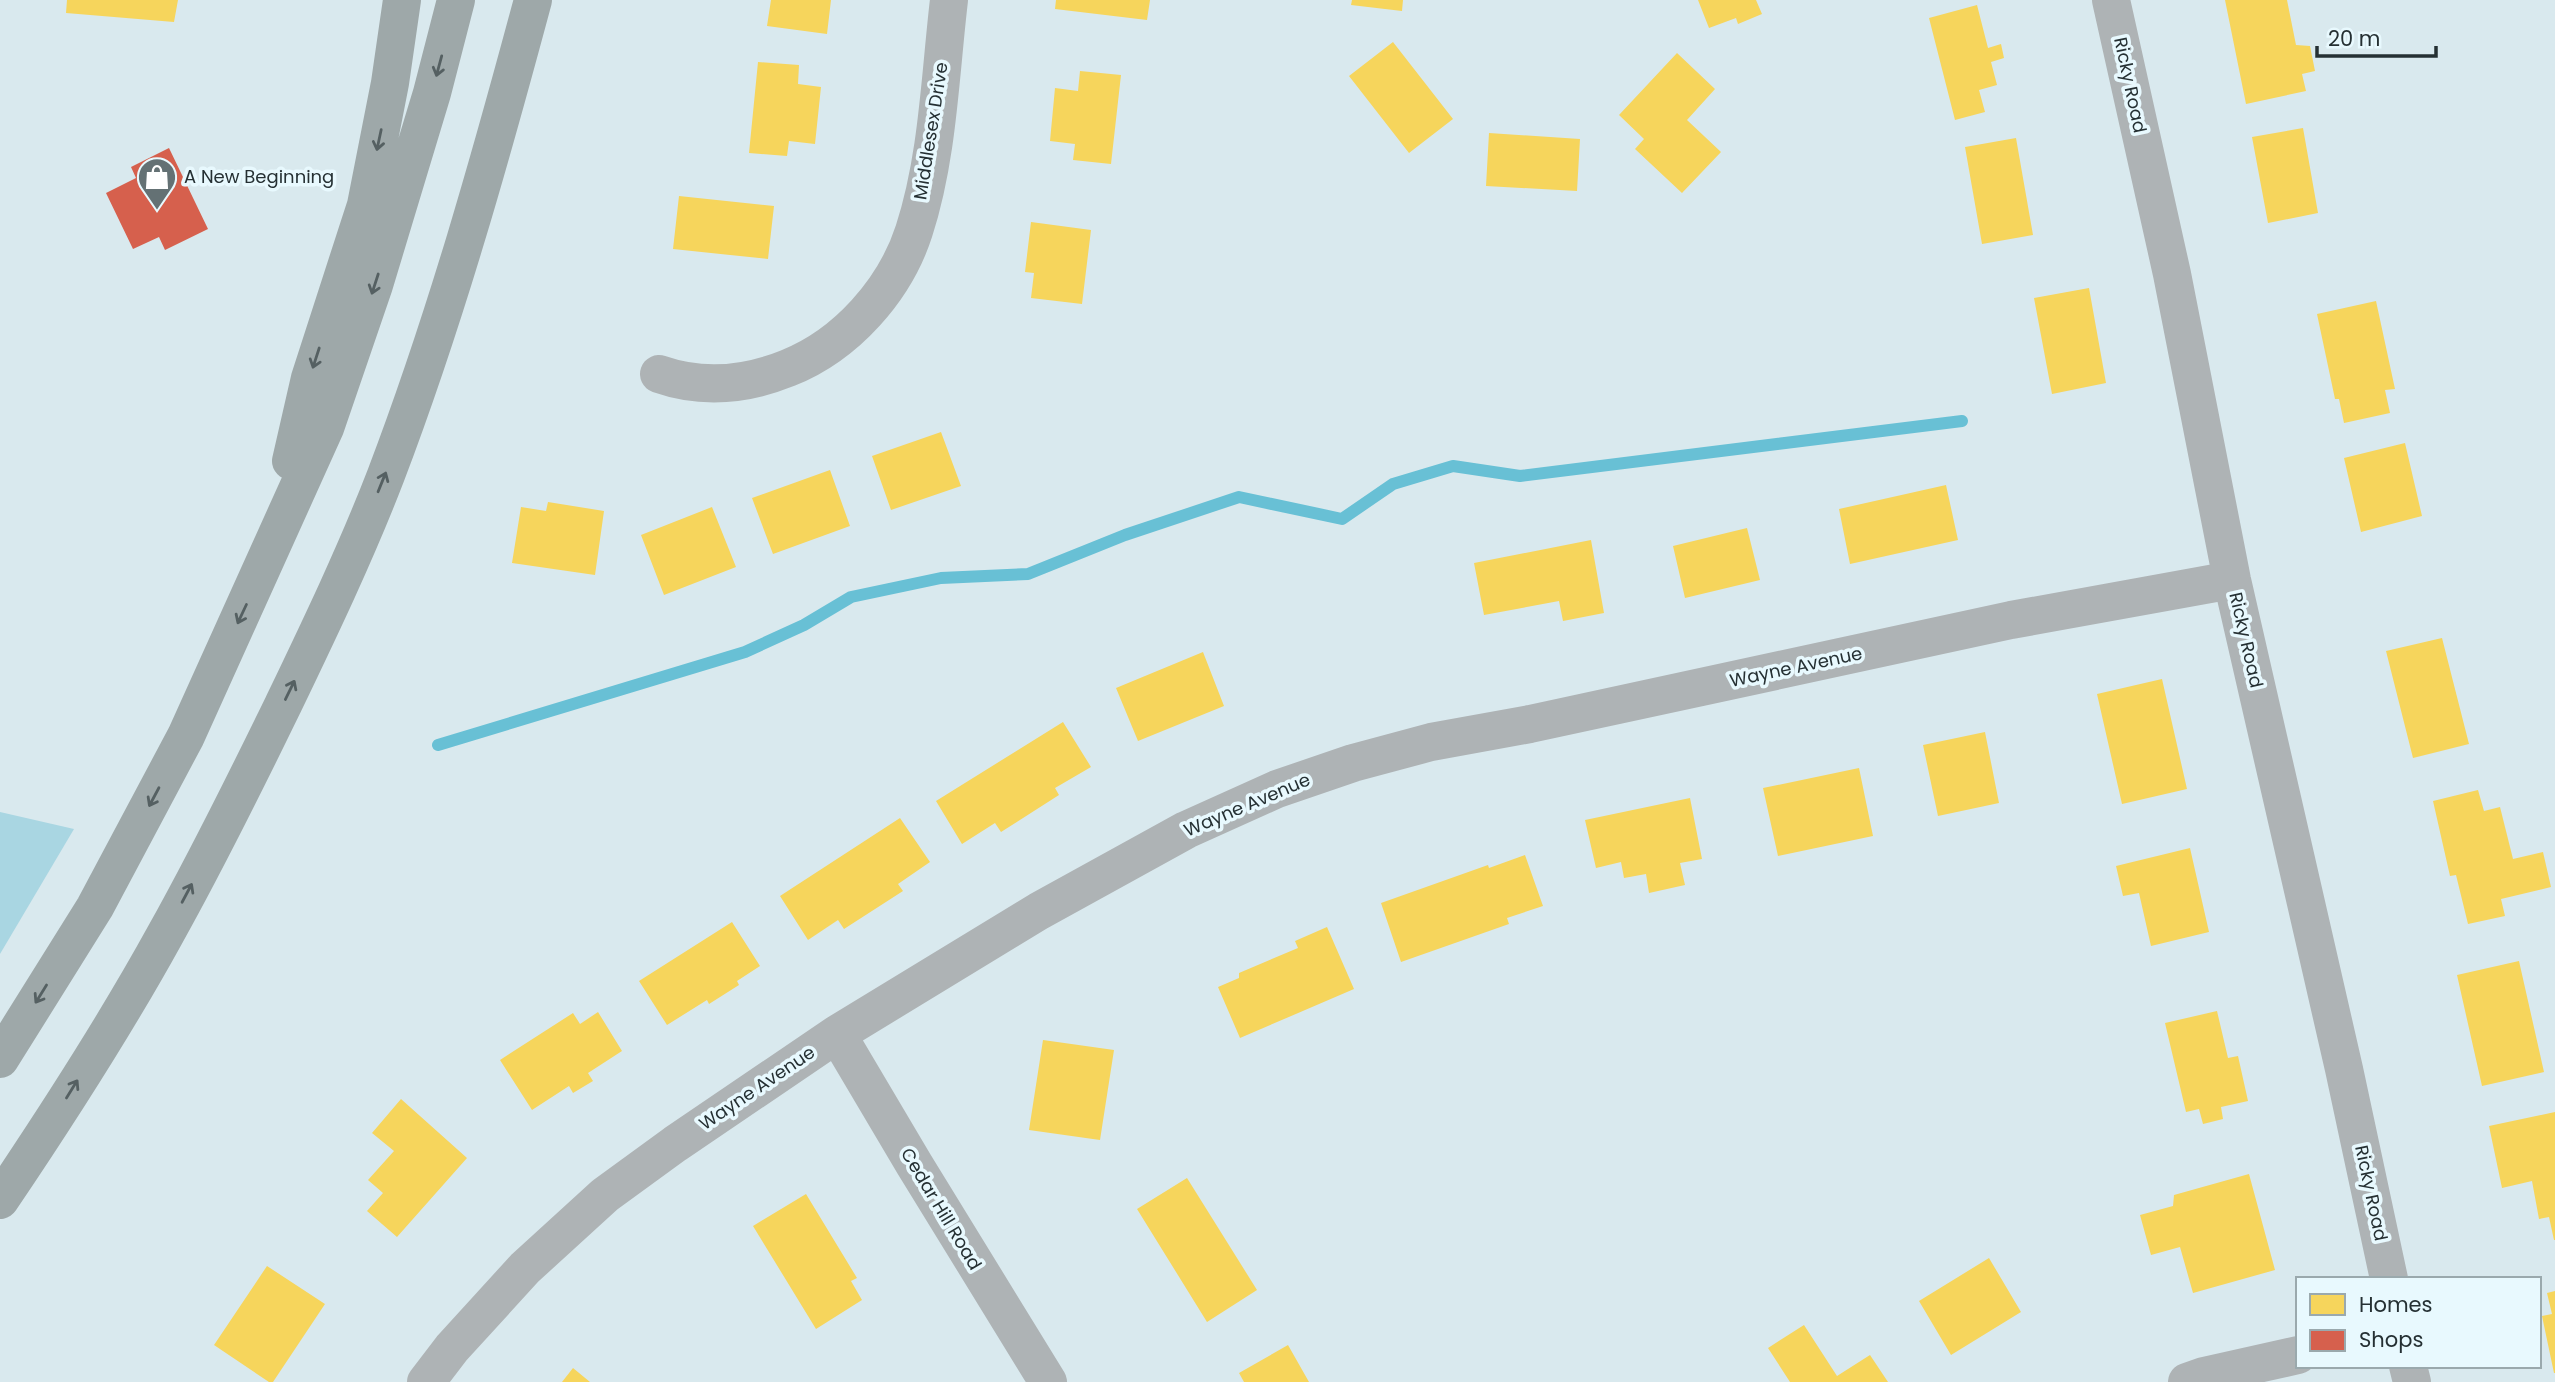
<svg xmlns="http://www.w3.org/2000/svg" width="2555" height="1382" font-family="Poppins,sans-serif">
  <rect width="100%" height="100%" fill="#d9e9ee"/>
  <path fill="#a9d6e2" d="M0,812L74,829L0,954Z"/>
  <path fill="#f6d55c" d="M67,0H178L174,22L66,13Z
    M771,0H831L827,34L767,26Z
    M1056,0H1150L1147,20L1055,9Z
    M1352,0H1403L1402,11L1351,5Z
    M1698,0H1756L1762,14L1738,24L1736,18L1709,28Z
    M2225,0H2287L2296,45L2310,46L2315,71L2302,74L2306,91L2246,104Z
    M1977,5L1988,48L2001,44L2004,58L1991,62L1997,85L1979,90L1985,112L1955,120L1929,18Z
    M1393,42L1453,119L1409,153L1349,76Z
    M1677,53L1715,89L1687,120L1721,152L1682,193L1635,149L1644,139L1619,115Z
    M758,62L799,65L798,84L821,87L815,144L789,141L787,156L749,153Z
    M1080,71L1121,75L1111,164L1073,160L1075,144L1050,141L1055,88L1078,91Z
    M2303,128L2318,213L2268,223L2252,137Z
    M1489,133L1580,139L1577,191L1486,186Z
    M2016,138L2033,235L1982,244L1965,147Z
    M679,196L774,206L768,259L673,249Z
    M1031,222L1091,230L1082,304L1031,298L1034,273L1025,272Z
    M2089,288L2106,383L2052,394L2034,298Z
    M2376,301L2395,389L2385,390L2390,413L2344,423L2339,399H2335L2317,314Z
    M941,432L961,486L891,510L872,456Z
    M2405,443L2422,516L2361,532L2344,458Z
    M830,470L850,526L773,554L752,498Z
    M1946,485L1958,540L1850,564L1839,509Z
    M548,502L604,511L595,575L512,563L521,507L546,511Z
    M712,507L736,567L664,595L641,535Z
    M1747,528L1760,580L1685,598L1673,546Z
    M1591,540L1604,613L1563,621L1559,601L1484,615L1474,563Z
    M2442,638L2469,744L2413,758L2386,651Z
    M1203,652L1224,706L1138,741L1116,688Z
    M2162,679L2187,789L2122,804L2097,694Z
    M1063,722L1091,767L1055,788L1059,795L1001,832L995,823L962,844L936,801Z
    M1985,732L1999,803L1938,816L1923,745Z
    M1859,768L1873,836L1778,856L1763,788Z
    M2478,790L2484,811L2500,807L2513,859L2543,852L2551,887L2501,899L2505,916L2468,924L2456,875L2450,876L2433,801Z
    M1690,798L1702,859L1680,863L1685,885L1649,893L1646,874L1624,878L1621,862L1596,868L1585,820Z
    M900,818L930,862L898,884L903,891L844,929L838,920L808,940L780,896Z
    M2190,848L2209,932L2151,946L2139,893L2123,896L2116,866Z
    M1525,855L1543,906L1507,918L1509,924L1401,962L1381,903L1488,865L1489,868Z
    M732,922L760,966L737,981L739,985L709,1004L707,1000L667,1025L639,981Z
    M1327,927L1354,989L1240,1038L1218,987L1239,978V973L1298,948L1295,941Z
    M2519,961L2544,1072L2482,1086L2457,975Z
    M2217,1011L2228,1058L2238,1056L2248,1101L2221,1107L2223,1119L2203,1124L2199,1109L2186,1112L2165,1023Z
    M598,1012L622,1051L588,1073L593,1081L573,1093L569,1086L532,1110L500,1060L573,1013L580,1024Z
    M1043,1040L1114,1050L1100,1140L1029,1130Z
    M401,1099L467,1158L397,1237L367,1211L383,1193L368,1180L394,1151L372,1133Z
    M2555,1112V1240H2554L2549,1217L2539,1219L2532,1181L2502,1188L2489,1126Z
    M2249,1174L2275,1270L2193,1293L2180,1247L2151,1255L2140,1215L2173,1206L2174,1195Z
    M1187,1178L1257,1290L1207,1322L1137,1209Z
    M806,1194L857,1278L851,1281L862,1300L816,1329L753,1226Z
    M1989,1258L2021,1312L1951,1355L1919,1301Z
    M267,1266L325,1304L273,1382H269L214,1345Z
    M2555,1291V1373H2554L2542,1316L2552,1314L2547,1293Z
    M1804,1325L1837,1376L1870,1355L1888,1382H1790L1768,1348Z
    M1288,1345L1309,1382H1244L1239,1373Z
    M573,1368L590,1382H562Z"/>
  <path fill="#d6604d" d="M169,148L208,229L165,250L159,237L133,249L106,193L136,178L131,167Z"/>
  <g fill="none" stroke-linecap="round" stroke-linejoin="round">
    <path stroke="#68c0d5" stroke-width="12" d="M438,745L745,652L804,625L851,597L941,578L1028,574L1125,535L1239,497L1342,519L1393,484L1453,466L1520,476L1962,421"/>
    <path stroke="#aeb3b5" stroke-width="38" d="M2111,0L2172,274L2232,580L2344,1069L2389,1279
      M659,374C702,389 746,385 788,368C846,345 895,290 914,231C938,157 940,76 949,0
      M837,1034L914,1164L1048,1382
      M2408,1366L2412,1382
      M426,1382L452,1348L525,1268L605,1195L675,1144L837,1034L1039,911L1186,830L1277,789L1353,763L1431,742L1530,724L2011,620L2232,580
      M2187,1382L2204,1376L2298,1355"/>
    <path stroke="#9ea8a9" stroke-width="38" d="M291,461L310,378L366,205L390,83L402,0
      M0,1059L95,907L186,736L325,428L374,285L432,93L456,0
      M0,1200C58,1114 115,1026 165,935C207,860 245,783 283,705C319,630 356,553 386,475C445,320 490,160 533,0"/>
  </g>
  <defs><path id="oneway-shaft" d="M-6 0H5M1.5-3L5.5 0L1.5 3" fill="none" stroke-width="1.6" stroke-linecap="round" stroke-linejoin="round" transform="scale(1.75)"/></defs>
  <g stroke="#556062">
    <use href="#oneway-shaft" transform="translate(439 66) rotate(105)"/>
    <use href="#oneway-shaft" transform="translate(379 140) rotate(102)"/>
    <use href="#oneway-shaft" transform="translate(375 284) rotate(108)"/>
    <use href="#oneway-shaft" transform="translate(316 358) rotate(108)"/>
    <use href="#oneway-shaft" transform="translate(382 482) rotate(-68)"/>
    <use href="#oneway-shaft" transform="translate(242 614) rotate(115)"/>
    <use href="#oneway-shaft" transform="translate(290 690) rotate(-64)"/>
    <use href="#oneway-shaft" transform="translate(154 797) rotate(118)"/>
    <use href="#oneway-shaft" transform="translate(187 893) rotate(-62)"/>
    <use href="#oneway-shaft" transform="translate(41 994) rotate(122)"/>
    <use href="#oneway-shaft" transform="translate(72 1089) rotate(-58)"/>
  </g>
  <defs>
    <g id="shop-pin" transform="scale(2.0125)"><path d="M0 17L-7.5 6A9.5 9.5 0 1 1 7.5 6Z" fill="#647174" stroke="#e8f9fe"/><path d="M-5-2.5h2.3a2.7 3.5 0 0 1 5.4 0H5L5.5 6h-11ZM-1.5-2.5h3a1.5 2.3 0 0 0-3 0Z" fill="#fff"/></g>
  </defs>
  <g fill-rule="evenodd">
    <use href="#shop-pin" x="157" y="177"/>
  </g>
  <g text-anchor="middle" stroke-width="7" stroke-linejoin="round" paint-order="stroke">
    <g font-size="18" fill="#253033" stroke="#e8f9fe">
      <text transform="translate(2130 85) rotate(78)" y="6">Ricky Road</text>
      <text transform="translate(931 131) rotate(-81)" y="6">Middlesex Drive</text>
      <text transform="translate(2246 640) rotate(77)" y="6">Ricky Road</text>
      <text transform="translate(1796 667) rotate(-12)" y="6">Wayne Avenue</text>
      <text transform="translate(1247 805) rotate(-23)" y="6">Wayne Avenue</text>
      <text transform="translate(757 1088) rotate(-34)" y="6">Wayne Avenue</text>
      <text transform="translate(2371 1193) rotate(78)" y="6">Ricky Road</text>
      <text transform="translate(941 1209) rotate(59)" y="6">Cedar Hill Road</text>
    </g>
    <g font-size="18" fill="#253033" stroke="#e8f9fe" text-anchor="start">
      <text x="184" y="183">A New Beginning</text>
    </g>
  </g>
  <rect x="2296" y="1277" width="245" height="91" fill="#e8f9fe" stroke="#9aa9ad" stroke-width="2"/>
  <rect x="2310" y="1294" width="35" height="21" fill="#f6d55c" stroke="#9aa9ad" stroke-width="2"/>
  <text x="2359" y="1312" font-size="21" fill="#253033">Homes</text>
  <rect x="2310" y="1330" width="35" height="21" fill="#d6604d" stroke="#9aa9ad" stroke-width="2"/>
  <text x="2359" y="1347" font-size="21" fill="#253033">Shops</text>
  <path d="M2317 46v10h119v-10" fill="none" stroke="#253033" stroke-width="3.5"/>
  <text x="2328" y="46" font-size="21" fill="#253033" stroke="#e8f9fe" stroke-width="5" paint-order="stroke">20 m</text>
</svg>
